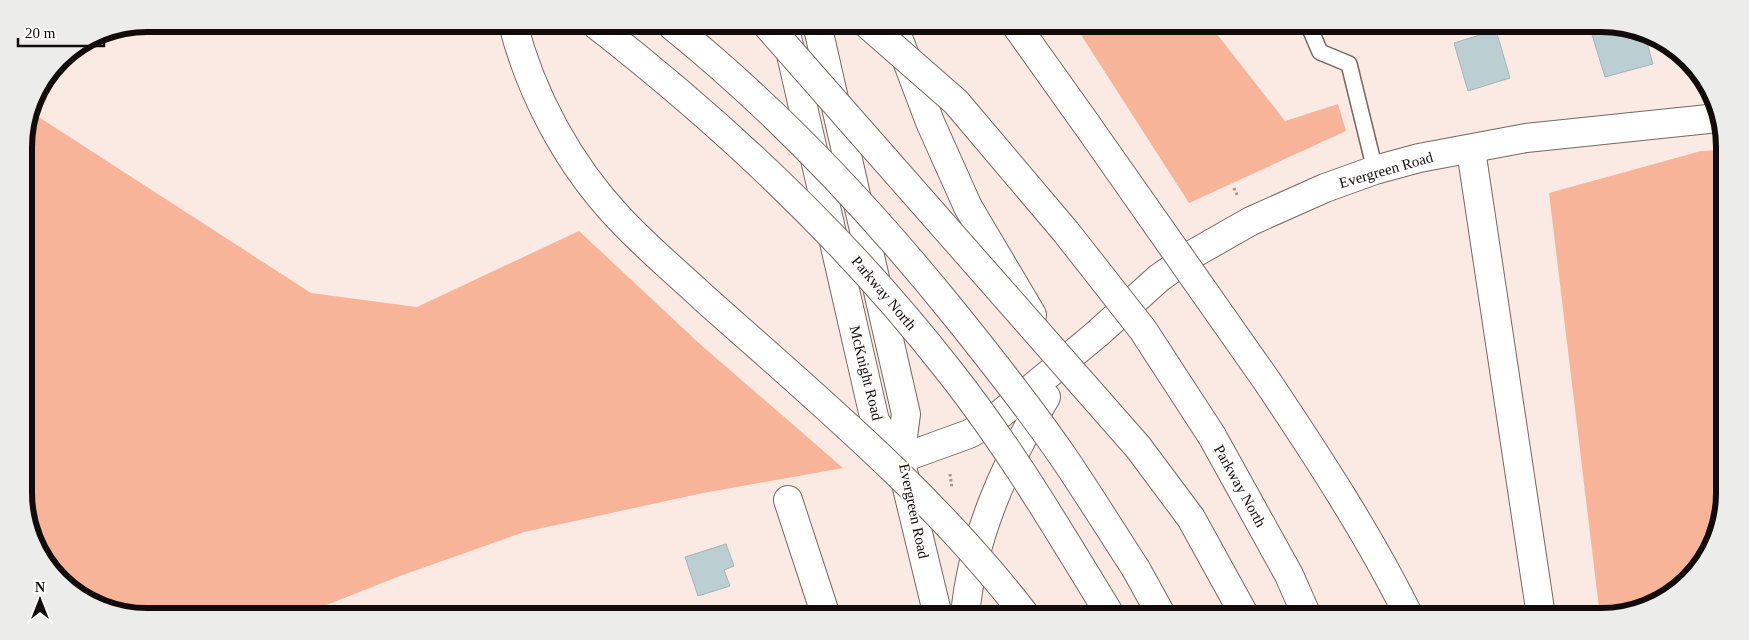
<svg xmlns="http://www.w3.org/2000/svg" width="1749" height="640" font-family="Georgia,serif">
  <rect width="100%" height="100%" fill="#fbeae3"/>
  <path fill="#f8b498" d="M1074,24H1209L1285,121L1338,104L1346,131L1189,203Z
    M31,112L311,293L417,307L579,231L701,345L843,468L703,493L524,532L397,577L299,616H148L108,610L54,574L26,516L24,139Z
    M1724,150L1719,532L1677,590L1609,616H1600L1549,193L1701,151Z"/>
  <path fill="#bbced1" stroke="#a3b5b8" d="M1605,24L1644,32L1653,64L1605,77L1590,28Z
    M1496,30L1510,78L1468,91L1454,43Z
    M726,544L734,566L724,570L730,586L698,596L685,557Z"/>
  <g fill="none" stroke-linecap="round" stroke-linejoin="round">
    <g stroke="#776862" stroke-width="18">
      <path id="lane" d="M1308,24L1320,52L1349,64L1375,170"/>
    </g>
    <g stroke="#776862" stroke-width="30">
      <path id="street" d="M788,500L826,616"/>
    </g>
    <g stroke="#776862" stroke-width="30">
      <path id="secondary" d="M784,24L875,421L900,459L938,616
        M817,24L906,414L900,459
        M900,459L969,434L992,421L1097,334L1159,278L1193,254L1251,221L1325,188L1375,170L1419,158L1526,138L1718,118
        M965,616C972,537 1005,464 1046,397"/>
    </g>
    <g stroke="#776862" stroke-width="30">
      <path id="highway" d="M513,24C531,95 569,165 619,218C646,247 676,272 705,299
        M893,24L930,122L968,207L1032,315
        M1015,24L1087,125
        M1471,150L1541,616
        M1269,384C1319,459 1369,535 1409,616
        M1212,436L1289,575L1307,616
        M1191,518L1245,616
        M1136,569L1162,616"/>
    </g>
    <path stroke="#a29590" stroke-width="3" stroke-dasharray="2.5 2.5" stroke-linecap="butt" d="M1234,188L1238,197
      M950,474L952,488"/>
    <use href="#lane" stroke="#fff" stroke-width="15"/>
    <use href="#street" stroke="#fff" stroke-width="28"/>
    <use href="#secondary" stroke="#fff" stroke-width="28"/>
    <use href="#highway" stroke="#fff" stroke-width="28"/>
    <g stroke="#776862" stroke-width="30" stroke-linecap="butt">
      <path id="highway-bridge" d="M595,24C726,126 848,241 950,372C1010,448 1059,531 1109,613
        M670,24C777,110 871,210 957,317C994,363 1031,410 1064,458C1089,495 1112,532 1136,569
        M766,24L1138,447L1191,518
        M867,24L956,102L1066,232L1143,330L1212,436
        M1087,125L1269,384
        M705,299C817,399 934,496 1026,616"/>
    </g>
    <use href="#highway-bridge" stroke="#fff" stroke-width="28"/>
  </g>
  <g text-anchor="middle" stroke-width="4" stroke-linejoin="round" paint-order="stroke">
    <g font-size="15" fill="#110c0a" stroke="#fff">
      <text transform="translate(1386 170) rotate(-16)" y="5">Evergreen Road</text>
      <text transform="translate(884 293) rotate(50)" y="5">Parkway North</text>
      <text transform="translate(866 373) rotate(76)" y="5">McKnight Road</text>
      <text transform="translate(1240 486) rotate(61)" y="5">Parkway North</text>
      <text transform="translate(914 511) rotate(78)" y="5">Evergreen Road</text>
    </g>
  </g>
  <path d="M0 0H1749V640H0ZM147 32H1601A115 115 0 0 1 1716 147V493A115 115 0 0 1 1601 608H147A115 115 0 0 1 32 493V147A115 115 0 0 1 147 32Z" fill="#ececeb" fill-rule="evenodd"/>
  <path fill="none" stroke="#110c0a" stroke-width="6" d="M147 32H1601A115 115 0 0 1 1716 147V493A115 115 0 0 1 1601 608H147A115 115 0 0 1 32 493V147A115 115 0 0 1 147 32Z"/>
  <g transform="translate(40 600)" stroke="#ffffff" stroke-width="4" paint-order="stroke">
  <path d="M0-4L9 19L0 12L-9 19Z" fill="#110c0a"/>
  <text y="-8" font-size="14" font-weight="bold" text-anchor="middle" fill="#110c0a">N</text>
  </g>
  <path d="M18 38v8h86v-8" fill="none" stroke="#110c0a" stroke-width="2.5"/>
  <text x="25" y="38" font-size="15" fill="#110c0a" stroke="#ffffff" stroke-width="4" paint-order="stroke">20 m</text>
</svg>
